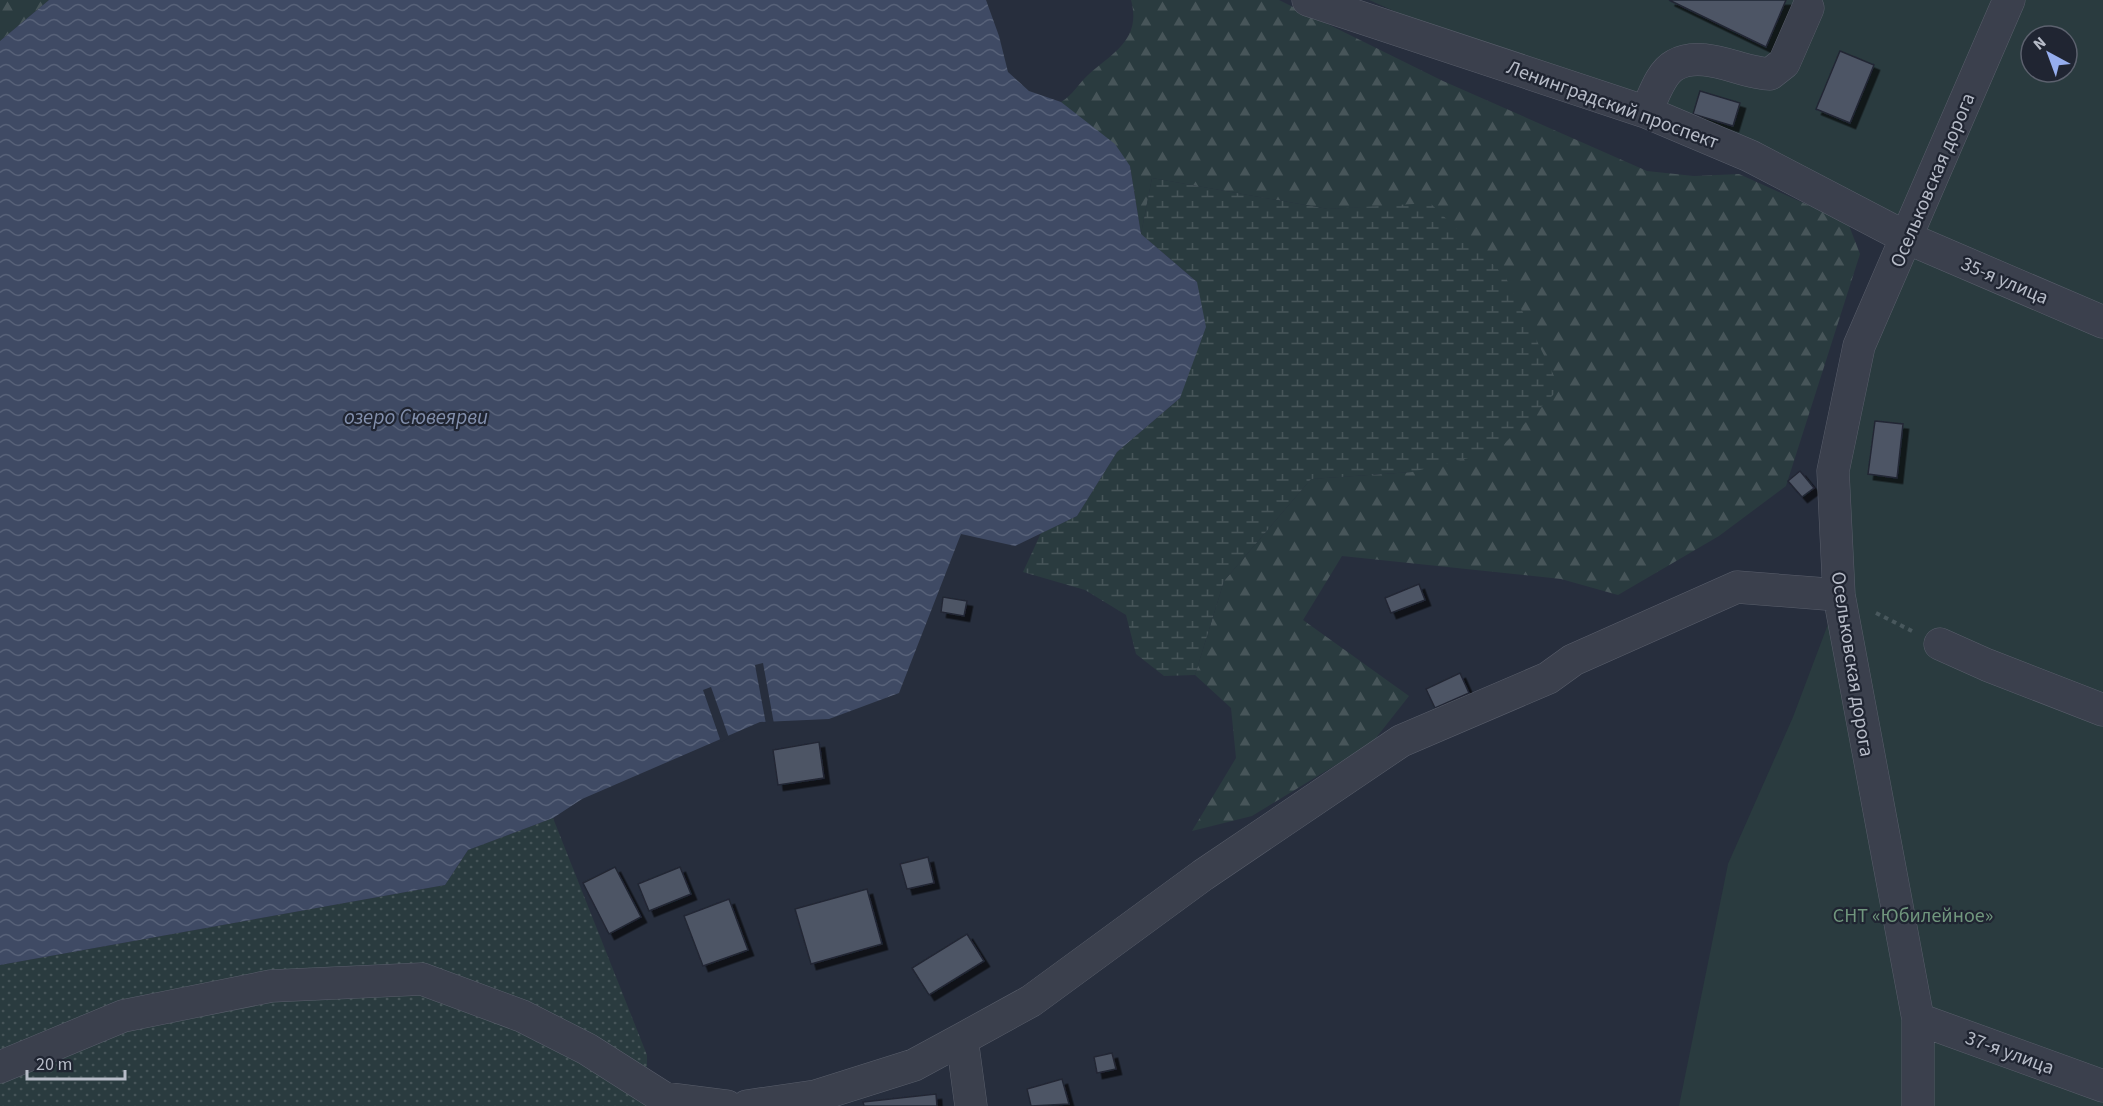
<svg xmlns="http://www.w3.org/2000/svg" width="2103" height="1106" font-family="'Source Sans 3',sans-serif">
  <defs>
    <pattern id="grass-dots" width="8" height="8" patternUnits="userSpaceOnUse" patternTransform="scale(1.5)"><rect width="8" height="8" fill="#2a3b3f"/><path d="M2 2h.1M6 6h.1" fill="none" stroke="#475559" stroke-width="1.8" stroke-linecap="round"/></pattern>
    <pattern id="forest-firs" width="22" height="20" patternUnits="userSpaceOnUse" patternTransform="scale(1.5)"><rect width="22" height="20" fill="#2a3b3f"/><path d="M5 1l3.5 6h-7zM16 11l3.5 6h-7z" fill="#475559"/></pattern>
    <pattern id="wetland-marsh" width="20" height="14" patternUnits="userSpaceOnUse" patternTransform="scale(1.5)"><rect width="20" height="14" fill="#2a3b3f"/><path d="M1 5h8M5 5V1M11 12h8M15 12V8" fill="none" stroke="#475559"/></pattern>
    <pattern id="water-waves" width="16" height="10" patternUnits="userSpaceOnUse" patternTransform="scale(1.5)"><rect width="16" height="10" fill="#3f4a64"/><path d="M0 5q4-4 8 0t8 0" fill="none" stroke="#586279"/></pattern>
    <filter id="shadow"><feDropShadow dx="5.5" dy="5.5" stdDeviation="0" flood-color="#0009"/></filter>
  </defs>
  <rect width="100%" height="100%" fill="#272e3d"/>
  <path fill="url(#grass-dots)" d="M553,818L647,1055V1075L727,1106H0V965L445,885L468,850Z"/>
  <path fill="url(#forest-firs)" d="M0,0H49L0,41Z
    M1131,0H1279L1443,81L1647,171L1694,176L1739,174L1848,223L1860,254L1786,486L1719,536L1618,595L1561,579L1342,556L1303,620L1409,696L1372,743L1252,816L1192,831L1236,758L1231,708L1195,675L1224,581L1311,479L1412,472L1431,204L1328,209L1152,178L1141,234L1130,166L1061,102C1073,95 1078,84 1088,75C1112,53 1142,40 1131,0Z"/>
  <path fill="url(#wetland-marsh)" d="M1152,178L1328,209L1430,203L1505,276L1560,388L1497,451L1412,472L1311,479L1224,581L1195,675L1164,676L1136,654L1126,615L1085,590L1023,572L1041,533L1077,516L1117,452L1180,398L1197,282L1141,234Z"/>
  <path fill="#2a3b3f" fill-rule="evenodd" d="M1369,0H2103V1106H1679L1728,864L1793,717L1839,595L1833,471L1906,238ZM2031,36H2067V72H2031Z"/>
  <path fill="url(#water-waves)" d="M49,0H986L999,36L1008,72L1029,91L1061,102L1115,144L1130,166L1141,234L1197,282L1206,327L1180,398L1117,452L1077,516L1015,546L961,534L899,693L829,719L760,722L582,799L553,818L468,850L445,885L0,965V41Z"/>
  <path fill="#272e3d" d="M763,663L774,724H766L755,665Z
    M711,687L729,738L721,742L703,690Z"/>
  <path fill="#4e5565" stroke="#222734" stroke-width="1.5" filter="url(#shadow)" d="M1669,0H1786L1766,47Z
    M1840,51L1874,65L1850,123L1816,109Z
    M1700,91L1740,103L1733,126L1693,114Z
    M1875,421L1903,424L1897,478L1868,474Z
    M1800,471L1814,488L1802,497L1788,481Z
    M1419,584L1425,600L1391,613L1385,598Z
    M943,597L967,601L964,616L941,612Z
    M1460,673L1469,693L1435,708L1426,689Z
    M819,742L824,778L778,785L773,750Z
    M928,857L934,883L907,889L900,864Z
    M615,867L641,917L609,934L583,883Z
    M680,867L691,894L649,911L638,884Z
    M867,889L882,944L811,964L795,909Z
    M729,899L748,950L703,966L684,916Z
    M967,934L984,961L929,995L912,968Z
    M1112,1053L1116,1069L1097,1073L1094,1057Z
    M1062,1079L1069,1104L1031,1106L1027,1089Z
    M936,1094L937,1106H864L863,1102Z"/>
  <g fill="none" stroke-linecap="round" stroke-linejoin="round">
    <g stroke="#595e6b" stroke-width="33">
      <path id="minor" d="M1308,0L1646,112L1750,156L1907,238L2103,322
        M1646,112C1653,98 1660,73 1675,65C1703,49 1741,73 1770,74L1784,63L1808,8
        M1940,644L1987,665L2103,710
        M1918,1019L2103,1086
        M962,1039L971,1106
        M0,1067L123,1016L271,986L422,979L522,1016L587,1049L664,1098L727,1106
        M747,1106L816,1096L914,1065L962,1039L1031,1001L1203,875L1401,741L1548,678L1573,660L1737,587L1839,595
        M1918,1106V1019L1839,595L1833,471L1859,346L2009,0"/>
    </g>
    <path stroke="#49585d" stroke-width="4" stroke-dasharray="4.5 4.5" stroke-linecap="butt" d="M1876,613L1912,631"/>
    <use href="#minor" stroke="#3b404d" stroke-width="32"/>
  </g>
  <g text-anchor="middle" stroke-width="4.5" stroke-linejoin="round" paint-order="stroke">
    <g font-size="20" fill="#b7bcc8" stroke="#202532">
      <text transform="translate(1613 104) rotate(20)" y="7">Ленинградский проспект</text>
      <text transform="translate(1932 180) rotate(-67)" y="7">Осельковская дорога</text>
      <text transform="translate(2005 280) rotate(23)" y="7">35-я улица</text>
      <text transform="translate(1853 664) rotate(81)" y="7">Осельковская дорога</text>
      <text transform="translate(2010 1052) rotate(20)" y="7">37-я улица</text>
    </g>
    <g font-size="20" fill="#70967d" stroke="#202532">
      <text x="1913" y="922">СНТ «Юбилейное»</text>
    </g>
    <g font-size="21" font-style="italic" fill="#828fac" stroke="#202532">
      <text x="416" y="424">озеро Сювеярви</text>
    </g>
  </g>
  <g transform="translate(2049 54) rotate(319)"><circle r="28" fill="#202532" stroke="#5c616e" stroke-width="1.5"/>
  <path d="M0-4.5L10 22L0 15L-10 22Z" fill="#96aeee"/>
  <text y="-9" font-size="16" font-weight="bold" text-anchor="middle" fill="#b7bcc8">N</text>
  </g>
  <path d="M27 1070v9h98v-9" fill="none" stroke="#b7bcc8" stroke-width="3"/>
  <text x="36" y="1070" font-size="18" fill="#b7bcc8" stroke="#202532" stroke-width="4.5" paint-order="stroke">20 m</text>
</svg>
